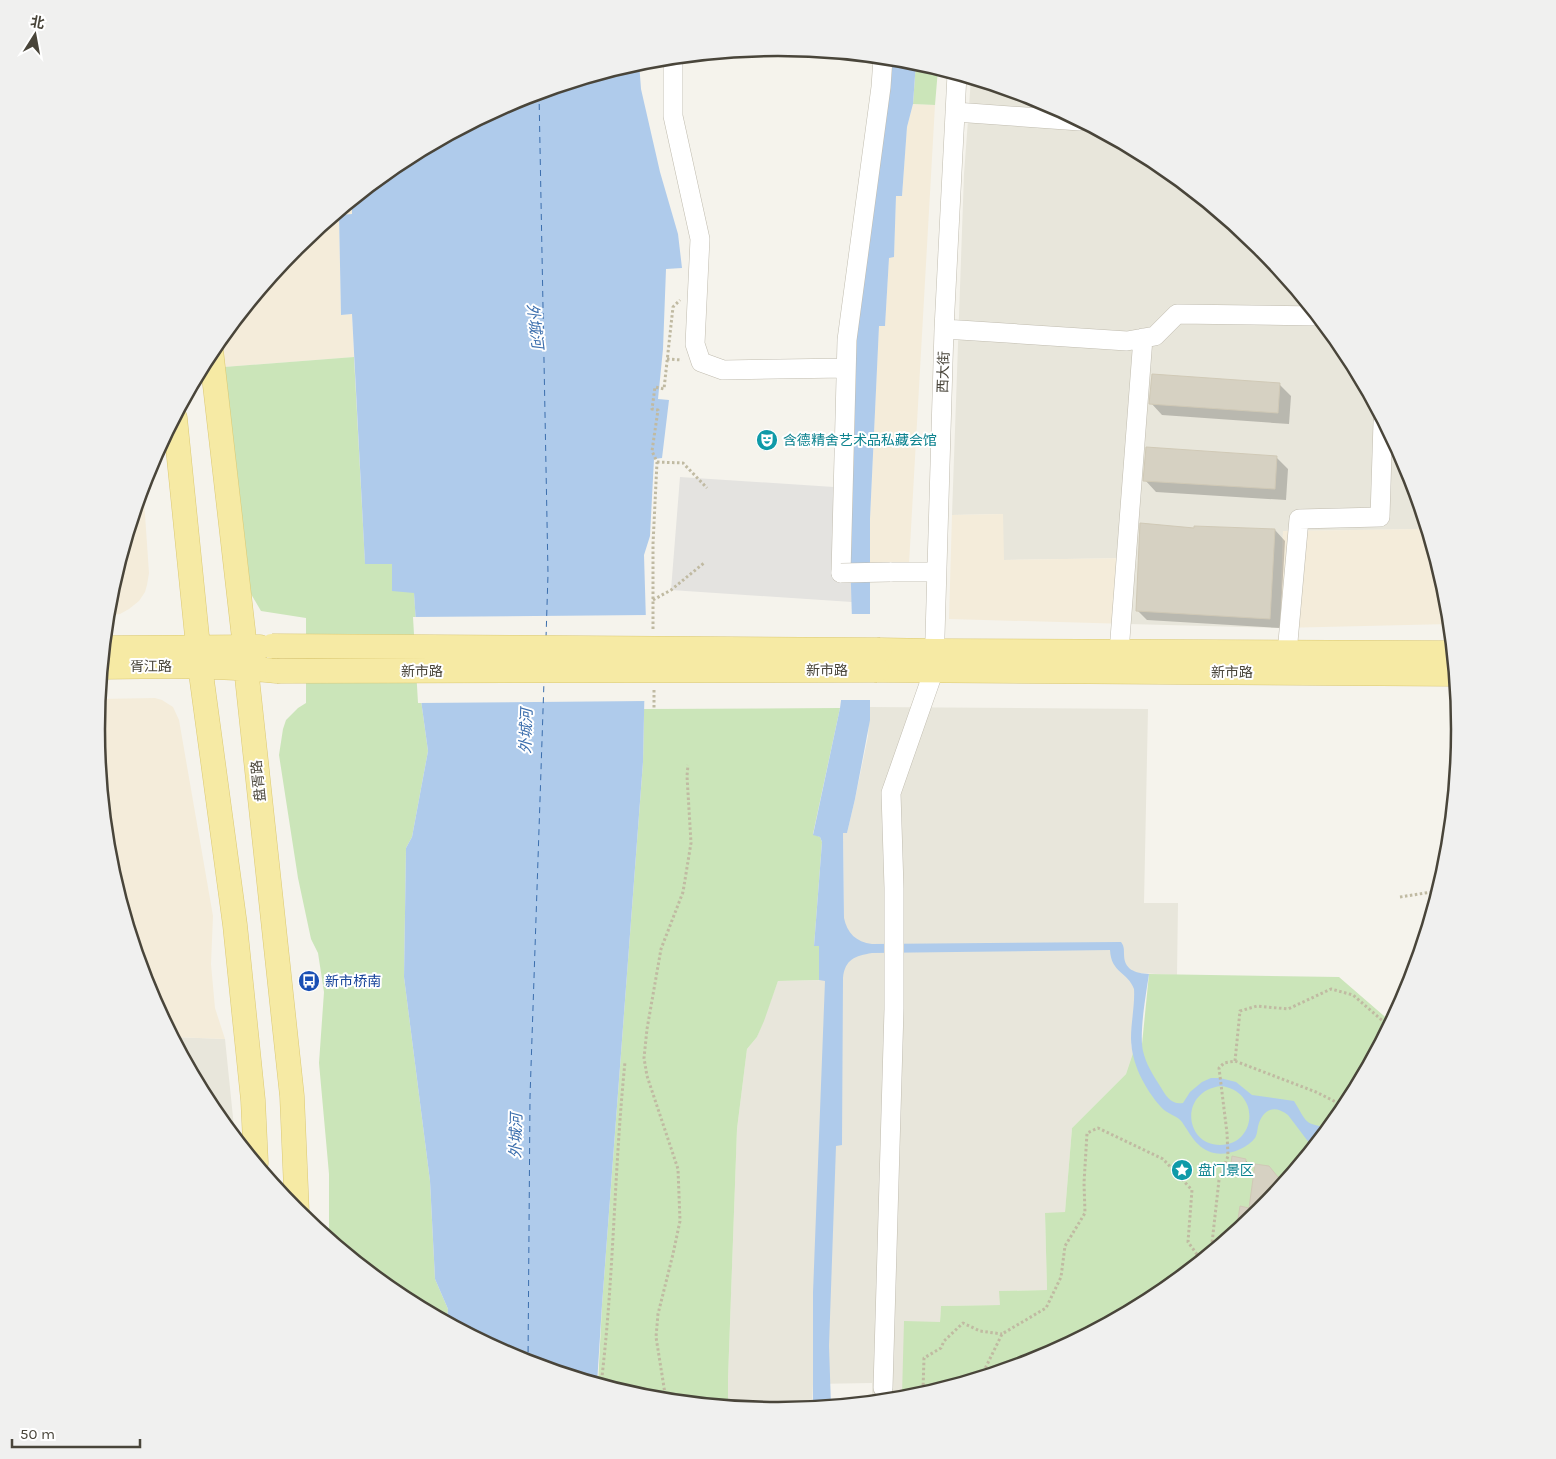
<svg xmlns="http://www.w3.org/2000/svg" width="1556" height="1459" font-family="Karla,'Noto Sans SC',sans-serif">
  <rect width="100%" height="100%" fill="#f5f3ec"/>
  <path fill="#e8e6db" d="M971,79L1039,100L1157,163L1260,247L1345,351L1408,469L1426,529L1283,531L1280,628L1129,624L1131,558L1003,560V514L952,515L964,174Z
    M870,707L1148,709L1144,903H1178L1177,975L1138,973L1131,1045L1133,1053L1126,1074L1072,1128L1065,1213H1045L1047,1290L1000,1291V1305L941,1306L940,1322L902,1396L881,1399L872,1398V1383L813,1384L812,1408L778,1411L728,1407V1379L737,1129L747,1049L757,1037L778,981L825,980L844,918L843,833H847L855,799L868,736Z
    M173,1037L225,1039L235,1137L211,1108Z"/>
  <path fill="#f4ecda" d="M913,104L935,105L909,564L869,567L870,519L879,325H885L889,257H894L896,196H902L907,127Z
    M352,201V214L339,215L341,315L352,314L354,357L224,367L221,338L296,247Z
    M143,485L149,573L147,585L145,592L139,601L129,609L120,614L107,616L109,596Z
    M1003,514L1004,560L1131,558L1129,624L949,619L952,515Z
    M1426,529L1447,597L1450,624L1280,628L1283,531Z
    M155,698L162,700L173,707L179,720L213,916L211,964L215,1008L225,1039L173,1037L148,990L109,862L96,729L99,699Z"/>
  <path fill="#cbe5b9" d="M916,62L938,69L935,105L913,104Z
    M354,357L365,563L392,564L414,592L421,700L428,751L412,837L406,848L404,977L430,1181L435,1279L448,1309L447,1322L399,1296L329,1239V1174L319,1063L324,992L318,953L311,939L298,878L279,755L283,729L286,720L298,708L306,703V618L261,611L251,594L247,572L224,367Z
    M840,708L813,834L820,837L822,842L814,946L819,945V980L778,981L764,1021L757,1037L747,1049L737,1129L728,1379V1407L645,1398L598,1384L602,1305L643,762L644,709Z
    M1149,974L1339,977L1391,1022L1345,1109L1260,1212L1157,1297L1039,1360L911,1398L880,1401L881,1399L902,1395L904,1321L940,1322L941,1306L1000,1305L999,1291L1047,1290L1045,1213L1065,1212L1072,1128L1126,1074L1133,1053L1142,1044Z"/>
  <path fill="#e4e3e0" d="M680,477L849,488L852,602L671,590Z"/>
  <path fill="#afcbeb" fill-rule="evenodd" d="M887,58L916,62L913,104L907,127L902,196H896L894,257L889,258L885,326H879L870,519V720L855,799L847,833H843L844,918C847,933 856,942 872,944L1121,942C1124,946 1124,949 1124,954C1124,970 1135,973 1149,974C1146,994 1139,1033 1143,1051C1146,1064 1153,1075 1160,1086C1166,1096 1171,1105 1183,1103L1190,1092L1202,1082L1211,1078H1220L1236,1082L1252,1095L1294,1101C1307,1122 1304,1125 1330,1127L1313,1148L1288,1115C1276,1106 1265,1107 1259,1123C1257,1128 1258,1133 1255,1138C1247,1149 1227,1156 1214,1153C1197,1149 1191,1135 1182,1122C1178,1116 1167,1114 1161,1107C1145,1089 1131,1063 1131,1038C1131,1022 1135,1005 1134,989C1128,972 1111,973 1110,950L872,953C855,956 845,959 843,978L842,1145L836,1146L829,1346L831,1406L813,1408V1293L825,981L819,980V946H814L822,842L820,837L813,835L840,708L852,620L849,520L855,393L850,392ZM1221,1086C1261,1091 1257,1145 1220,1145C1184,1145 1179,1091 1221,1086Z
    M639,62L641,89L660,172L678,234L682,268L666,269L663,349L658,399L669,400L662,458L654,459L650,536L644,555L646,622L643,762L602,1305L597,1384L517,1359L447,1322L448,1309L435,1279L430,1181L404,977L406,848L412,837L428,751L421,700L414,593L392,591V564H365L352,314L341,315L339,215L352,214V201L399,162L517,99Z"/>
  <path fill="#f5f3ec" d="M849,614H873V700H838Z
    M648,615L647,701L418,703L413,617Z"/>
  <path fill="#0003" d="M1279,384L1291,396L1289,424L1162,415L1151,403Z
    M1276,457L1288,469L1286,500L1156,492L1145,480Z
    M1196,529L1275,530L1285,541L1280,628L1147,620L1137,610Z
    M1245,1160L1251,1165L1248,1178L1237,1176L1231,1171Z"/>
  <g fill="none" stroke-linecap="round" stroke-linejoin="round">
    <path stroke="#3b6ead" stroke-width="1" stroke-dasharray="6 5" stroke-linecap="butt" d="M539,93L548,574L546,638
      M528,1363L530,1097L544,681"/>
  </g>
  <path fill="#d6d1c2" stroke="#d0c9b6" d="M1152,374L1280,383L1278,413L1149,404Z
    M1146,447L1277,456L1275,489L1143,481Z
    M1140,523L1194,528V526L1275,529L1270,619L1136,611Z
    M1232,1156L1246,1159L1243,1173L1230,1171Z
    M1255,1164L1269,1166L1278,1177L1287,1179L1260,1212L1236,1232L1240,1206L1249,1208Z"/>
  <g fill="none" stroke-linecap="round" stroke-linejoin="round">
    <g stroke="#c0bcaf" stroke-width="20">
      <path id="minor" d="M673,58V116L700,239L695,344L701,362L723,370L846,368
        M955,112L1080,121
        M944,329L1127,341L1155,336L1177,314L1317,316
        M890,572H936
        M841,573L847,340L881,87L883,58
        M1119,652L1143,338
        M1287,653L1299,519L1380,517L1383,422
        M883,1388L894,1009V888L891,793L934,670L944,329L957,74"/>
    </g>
    <g stroke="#dbc974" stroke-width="25">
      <path id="major" d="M211,350L245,647L246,668L292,1096L297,1213
        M175,418L200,666L235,925L253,1100L256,1163
        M104,648L260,647
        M880,650L934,651L1452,653
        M102,667C161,666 219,665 277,671
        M877,670L1455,674"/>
    </g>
    <path stroke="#c0baa2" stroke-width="3" stroke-dasharray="2.5 2.5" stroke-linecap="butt" d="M667,359L682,360
      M657,462L683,463L707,488
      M653,600L671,590L704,563
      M653,629V544L657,462L652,451L658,410L652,409L655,387L664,389L673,307L680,300
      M654,690V709
      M1400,897L1438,891
      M1235,1061L1240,1011L1257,1006L1288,1009L1331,989L1353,995L1384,1022L1392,1021
      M1211,1252L1219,1180L1228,1156L1227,1133L1219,1068L1224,1063L1235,1061L1316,1092L1346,1107
      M981,1377L1002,1334L1046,1308L1061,1277L1065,1246L1085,1213L1084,1183L1087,1133L1098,1128L1163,1159L1192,1190L1188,1242L1201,1260
      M601,1385C614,1278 614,1170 625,1062
      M947,1388L937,1385L923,1390L924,1358L941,1348L944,1341L963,1323L980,1331L1002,1334
      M666,1400L656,1337L658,1314L673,1254L680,1221L678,1169L647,1076L644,1058L647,1029L661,949L683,892L691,843L687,776L688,765"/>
    <use href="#minor" stroke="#fff" stroke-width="19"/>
    <use href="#major" stroke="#f6eaa4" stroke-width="24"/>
    <g stroke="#c0bcaf" stroke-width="20" stroke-linecap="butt">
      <path id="minor-bridge" d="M841,573L890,572"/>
    </g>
    <g stroke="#dbc974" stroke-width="25" stroke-linecap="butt">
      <path id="major-bridge" d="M272,646L880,650
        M277,671L877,670"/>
    </g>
    <use href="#minor-bridge" stroke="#fff" stroke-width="19"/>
    <use href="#major-bridge" stroke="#f6eaa4" stroke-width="24"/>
  </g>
  <defs>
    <g id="theatre-disc" transform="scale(1.125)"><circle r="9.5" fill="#0f9aa8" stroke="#fff"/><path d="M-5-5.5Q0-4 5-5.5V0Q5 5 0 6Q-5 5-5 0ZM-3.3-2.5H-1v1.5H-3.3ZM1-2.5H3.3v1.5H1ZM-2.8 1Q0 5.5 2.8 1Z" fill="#fff"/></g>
    <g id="bus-disc" transform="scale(1.125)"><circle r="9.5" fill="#1a4fb4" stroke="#fff"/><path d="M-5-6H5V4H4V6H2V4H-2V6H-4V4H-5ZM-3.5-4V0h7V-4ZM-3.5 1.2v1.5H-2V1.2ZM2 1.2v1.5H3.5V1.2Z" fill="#fff"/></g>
    <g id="sight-disc" transform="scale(1.125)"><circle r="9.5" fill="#0f9aa8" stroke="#fff"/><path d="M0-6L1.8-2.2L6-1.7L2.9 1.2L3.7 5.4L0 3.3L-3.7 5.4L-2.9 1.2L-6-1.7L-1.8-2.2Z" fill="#fff"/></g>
  </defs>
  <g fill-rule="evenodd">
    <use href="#theatre-disc" x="767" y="440"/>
    <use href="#bus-disc" x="309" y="981"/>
    <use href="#sight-disc" x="1182" y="1170"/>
  </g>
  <g text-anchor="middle" stroke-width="4" stroke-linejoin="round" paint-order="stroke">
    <g font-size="14" fill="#49453a" stroke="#fff">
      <text transform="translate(943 372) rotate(-88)" y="5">西大街</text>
      <text x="151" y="671">胥江路</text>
      <text x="827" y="675">新市路</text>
      <text x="422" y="676">新市路</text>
      <text x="1232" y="677">新市路</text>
      <text transform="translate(258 781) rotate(-96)" y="5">盘胥路</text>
    </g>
    <g font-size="14" fill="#0d838f" stroke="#fff" text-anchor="start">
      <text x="783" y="445">含德精舍艺术品私藏会馆</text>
      <text x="1198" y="1175">盘门景区</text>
    </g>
    <g font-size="14" fill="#164399" stroke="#fff" text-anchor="start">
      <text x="325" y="986">新市桥南</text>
    </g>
    <g font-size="15" font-style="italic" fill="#3b6ead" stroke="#fff">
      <text transform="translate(535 326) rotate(83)" y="5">外城河</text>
      <text transform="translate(526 731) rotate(-88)" y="5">外城河</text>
      <text transform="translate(516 1136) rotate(-89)" y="5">外城河</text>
    </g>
  </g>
  <path d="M0 0H1556V1459H0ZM105 729a673 673 0 1 1 1346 0a673 673 0 1 1-1346 0Z" fill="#f0f0ef" fill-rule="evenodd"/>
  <path fill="none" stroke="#49453a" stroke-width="2.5" d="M105 729a673 673 0 1 1 1346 0a673 673 0 1 1-1346 0Z"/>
  <g transform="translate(35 35) rotate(11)" stroke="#ffffff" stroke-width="4" paint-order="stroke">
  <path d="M0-4L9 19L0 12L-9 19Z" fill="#49453a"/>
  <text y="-8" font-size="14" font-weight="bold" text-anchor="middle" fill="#49453a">北</text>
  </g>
  <path d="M12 1439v8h128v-8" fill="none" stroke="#49453a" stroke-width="2.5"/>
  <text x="20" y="1439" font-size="15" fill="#49453a" stroke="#ffffff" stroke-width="4" paint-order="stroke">50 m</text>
</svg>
